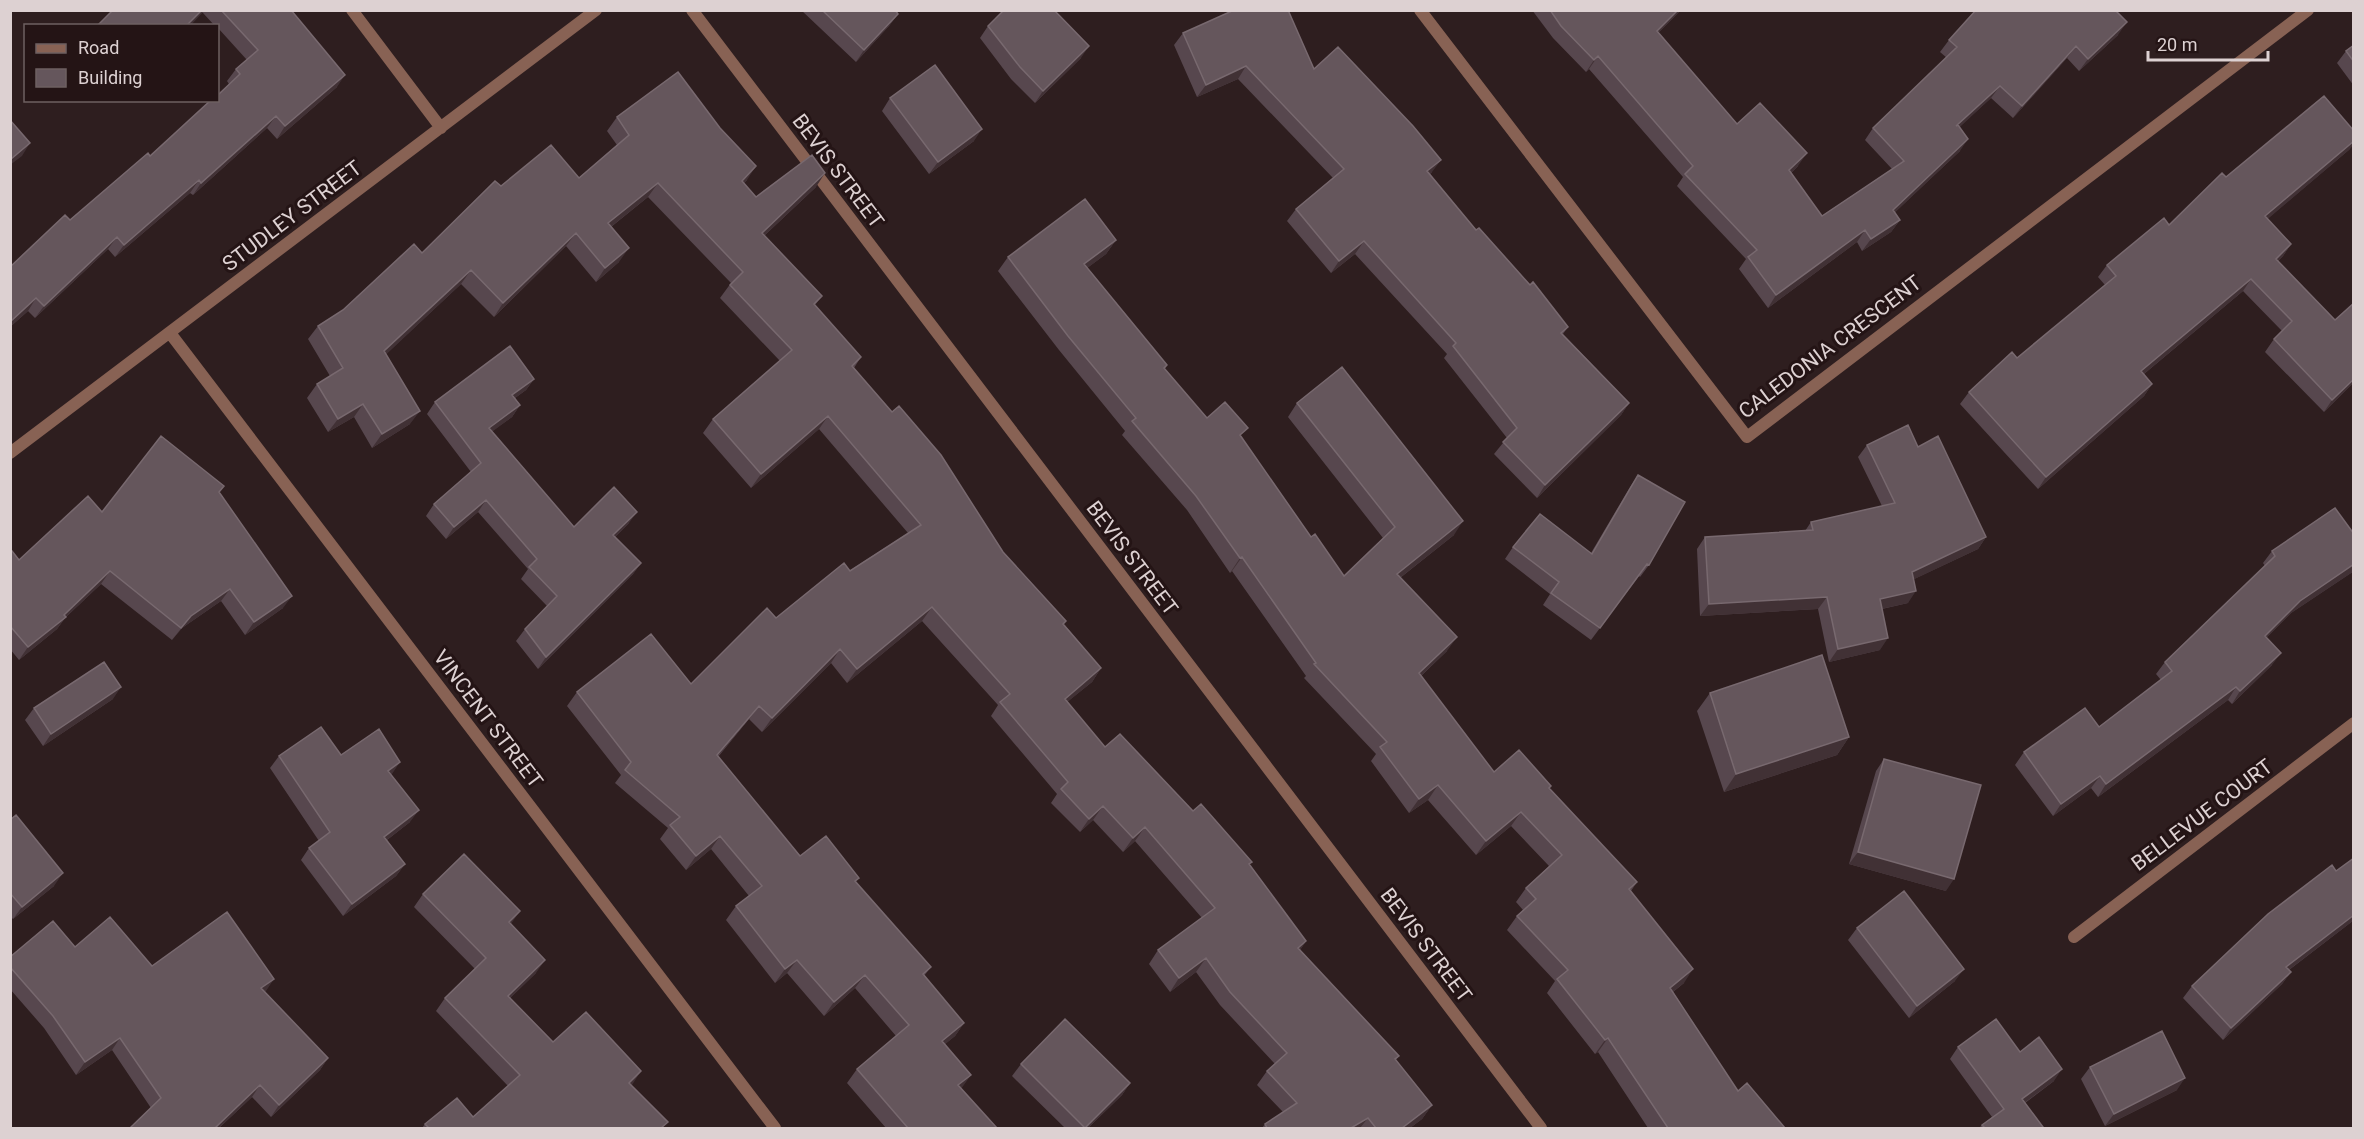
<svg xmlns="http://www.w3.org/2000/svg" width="2364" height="1139" font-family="Roboto,sans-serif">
  <rect width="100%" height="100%" fill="#2e1e1f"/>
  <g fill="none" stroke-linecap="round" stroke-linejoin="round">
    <path stroke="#886254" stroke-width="12" d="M352,10L441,128
      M692,10L1541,1128
      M1420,10L1747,437L2308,10
      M170,333L775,1128
      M10,453L596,10
      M2074,937L2354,723"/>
  </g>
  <path fill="#57474e" d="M113,10H291L337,87L277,139L267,128L193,195L190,193L115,257L108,249L35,318L28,311L10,327V267L150,156L229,84L227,81L236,69L247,60L218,28V26H215L203,13Z
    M801,10H895L898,14L889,26L856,62Z
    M1532,10H1681L1658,33L1737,124L1798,166L1791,173L1822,216L1892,169L1865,140L1873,128L1947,58L1940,52L1949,40L2118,35L2079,71L2067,58L2013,118L1991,98L1959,127L1960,151L1895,212L1900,220L1891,232L1862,251L1857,242L1768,308L1739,269L1746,259L1677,186L1683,177L1589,69L1586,72L1553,38Z
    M988,26L1081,58L1035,103L1011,79L980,38Z
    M1183,33L1314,69L1432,172L1430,174L1476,230L1568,327L1563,334L1629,403L1621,415L1537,498L1494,454L1507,438L1444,358L1447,354L1355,254L1331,273L1287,221L1296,209L1333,178L1238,79L1197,97L1174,45Z
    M2354,45V86L2337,63L2346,51Z
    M890,98L974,141L929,174L882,111Z
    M617,117L747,180L744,183L756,197L816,187L764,236L822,296L815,305L861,357L854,368L1003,552L1066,621L1064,624L1101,668L1092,682L1067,702L1105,747L1193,811L1250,865L1306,941L1300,950L1399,1056L1396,1060L1432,1105L1422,1119L1410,1128H1262L1265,1124L1283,1112L1257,1085L1267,1071L1275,1064L1220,1005L1196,972L1170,992L1149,964L1158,950L1202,918L1135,841L1123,852L1093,820L1080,832L1051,803L1057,794L991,716L998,705L922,621L847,683L831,663L762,732L749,719L718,757L800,856L859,878L856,882L931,967L924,976L964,1023L955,1036L945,1044L961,1089L997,1128H886L847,1083L857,1069L896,1036L855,988L824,1016L787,973L775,983L726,920L736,906L749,896L711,849L686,870L660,839L668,828L615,783L621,775L567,706L577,692L691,684L776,618L908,533L819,429L751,488L703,433L713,419L780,361L720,298L731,283L648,197L611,227L619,262L596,282L566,246L494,317L461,284L386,354L410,424L372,448L354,417L328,432L307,398L317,384L330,376L308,339L318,326L343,310L422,253L501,186L579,178L617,145L607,131Z
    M2350,149L2267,219L2291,244L2283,256L2278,261L2335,320L2354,303V382L2324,412L2265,352L2274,339L2282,331L2243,291L2144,374L2152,384L2144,396L2038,489L1960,404L1969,392L2017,358L2105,285L2098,277L2107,265L2169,225L2226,177Z
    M1116,240L1106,254L1087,268L1167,365L1165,369L1207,418L1241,437L1311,537L1344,576L1383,538L1288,417L1297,403L1454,535L1400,578L1447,651L1421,676L1494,772L1551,786L1549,788L1637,882L1631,891L1684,983L1673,992L1738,1091L1785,1128H1648L1598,1052L1595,1054L1547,993L1555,981L1507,930L1517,916L1523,910L1516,902L1526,888L1549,866L1511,826L1476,855L1428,800L1409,813L1371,761L1376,754L1304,678L1306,676L1232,571L1230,573L1187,510L1122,435L1125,431L1059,350L998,271L1008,257Z
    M534,379L526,390L515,398L520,405L512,417L492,431L574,527L629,523L615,537L641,563L633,574L538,669L516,641L525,629L547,606L521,579L528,569L478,512L446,539L426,516L434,504L471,472L427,414L435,402Z
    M1867,445L1918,447L1986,537L1978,549L1914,579L1908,603L1882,609L1880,650L1829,662L1818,609L1700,616L1697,549L1705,537L1805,531L1811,522L1882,506L1858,457Z
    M1638,475L1649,565L1640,577L1639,576L1591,640L1543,605L1550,594L1505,559L1513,547L1591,553L1630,487Z
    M219,492L283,608L245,635L221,601L182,628L172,640L101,584L65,618L57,629L19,660L10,649V552L19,560L102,512Z
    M2354,534V571L2291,613L2266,638L2272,665L2232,704L2228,700L2098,797L2091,788L2053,816L2015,765L2024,752L2099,727L2161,680L2156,674L2165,662L2265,566L2263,563L2272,551Z
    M1710,693L1849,737L1837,755L1724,792L1697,711Z
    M113,699L43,746L25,720L34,708Z
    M341,755L391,775L410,822L387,840L405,864L396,876L343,916L301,860L309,848L319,841L270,768L279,756Z
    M1884,759L1946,891L1849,864L1876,771Z
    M10,820L54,886L13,919L10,916Z
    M423,894L511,924L536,973L510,998L553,1042L631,1085L663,1128H422L425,1124L473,1117L508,1086L436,1011L445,998L475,969L414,907Z
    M2354,920L2289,970L2291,972L2282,984L2223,1040L2183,998L2192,986Z
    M1857,928L1955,981L1909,1018L1848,940Z
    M75,947L152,966L266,991L264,992L328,1058L320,1070L271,1117L252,1097L219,1128H130L151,1108L112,1050L76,1075L44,1028L10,989V957Z
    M1958,1047L2020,1052L2054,1081L2025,1103L2042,1128H1979L1982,1125L1992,1117L1950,1059Z
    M1021,1064L1130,1083L1122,1095L1088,1128H1065L1012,1076Z
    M2090,1067L2177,1090L2105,1126L2081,1079Z"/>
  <path fill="#413135" d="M202,10H205L190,26H186Z
    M1678,10H1681L1648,43L1657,31Z
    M898,14L889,26L856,62L864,50Z
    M2127,22L2118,35L2079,71L2088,59Z
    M1089,46L1081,58L1035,103L1043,91Z
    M2076,46L2067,58L2013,118L2022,106Z
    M1598,56L1589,69L1586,72L1594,60Z
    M1246,66L1238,79L1197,97L1206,85Z
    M345,75L337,87L277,139L285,126Z
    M2000,86L1991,98L1947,139L1956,126Z
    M276,116L267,128L193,195L201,183Z
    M982,129L974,141L929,174L938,162Z
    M1968,139L1960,151L1885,222L1893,210Z
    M2354,141V144L2350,149L2256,229L2265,216Z
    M30,143L22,156L10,165V160Z
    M1807,153L1798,166L1780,183L1789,170Z
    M1441,160L1432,172L1419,183L1427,171Z
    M756,166L747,180L733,195L742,181Z
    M825,173L816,187L752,247L762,233Z
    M199,180L190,193L115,257L124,245Z
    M658,183L648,197L598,237L608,223Z
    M1900,220L1891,232L1862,251L1871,239Z
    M1865,230L1857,242L1768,308L1776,295Z
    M576,233L566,246L494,317L503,303Z
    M117,237L108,249L35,318L44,306Z
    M1116,240L1106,254L1074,278L1084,264Z
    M1364,241L1355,254L1331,273L1339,261Z
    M2291,244L2283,256L2268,271L2276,259Z
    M629,248L619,262L596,282L605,268Z
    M471,270L461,284L375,365L384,351Z
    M2251,279L2243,291L2133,383L2141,371Z
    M36,298L28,311L10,327V322Z
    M534,379L526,390L504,406L512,395Z
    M2354,379V382L2324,412L2332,400Z
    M2152,384L2144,396L2038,489L2046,477Z
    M1629,403L1621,415L1537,498L1545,485Z
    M363,404L354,417L328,432L338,419Z
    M520,405L512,417L481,440L489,428Z
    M420,411L410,424L372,448L382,434Z
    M828,416L819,429L751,488L761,474Z
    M486,500L478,512L446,539L454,527Z
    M637,512L629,523L605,547L613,535Z
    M1463,521L1454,535L1387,588L1397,574Z
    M1986,537L1978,549L1904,584L1912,572Z
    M1242,557L1232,571L1230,573L1240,558Z
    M641,563L633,574L538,669L546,657Z
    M2354,564V571L2291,613L2256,648L2265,636L2300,601Z
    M110,571L101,584L65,618L57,629L19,660L28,647Z
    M230,589L221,601L182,628L172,640L191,616Z
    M1916,591L1908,603L1872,611L1880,599Z
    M292,596L283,608L245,635L254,622Z
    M1827,597L1818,609L1700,616L1709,604Z
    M932,607L922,621L847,683L857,669Z
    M1457,637L1447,651L1409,687L1419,673Z
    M1888,638L1880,650L1829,662L1838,649Z
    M840,649L831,663L762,732L772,718Z
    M2281,653L2272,665L2232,704L2240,691Z
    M1101,668L1092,682L1055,712L1065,699Z
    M121,687L113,699L43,746L51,734Z
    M2236,687L2228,700L2098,797L2106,784Z
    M759,706L749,719L707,769L717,755Z
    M1849,737L1837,755L1724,792L1736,774Z
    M400,762L392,774L379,783L388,771Z
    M2100,776L2091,788L2053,816L2061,804Z
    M1438,785L1428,800L1409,813L1419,799Z
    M1103,806L1093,820L1080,832L1089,819Z
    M419,810L410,822L375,849L384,837Z
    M1521,812L1511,826L1476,855L1486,841Z
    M1145,827L1135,841L1123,852L1133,838Z
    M720,836L711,849L686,870L696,856Z
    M1858,852L1954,879L1946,891L1849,864Z
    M405,864L396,876L343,916L352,904Z
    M63,873L54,886L13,919L22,907Z
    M520,911L511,924L509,922Z
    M2354,915V920L2277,979L2286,967Z
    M1306,941L1297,955L1298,948Z
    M1206,958L1196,972L1170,992L1179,978Z
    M545,960L536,973L499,1009L508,996Z
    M797,960L787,973L775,983L785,969Z
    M1693,969L1684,983L1660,1002L1670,988Z
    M1964,969L1955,981L1909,1018L1917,1006Z
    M2291,972L2282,984L2223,1040L2231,1028Z
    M865,975L855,988L824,1016L834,1002Z
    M274,979L266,991L252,1000L261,988Z
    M964,1023L955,1036L933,1054L942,1041Z
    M120,1038L112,1050L76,1075L85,1062Z
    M1608,1038L1598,1052L1595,1054L1605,1040Z
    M328,1058L320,1070L271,1117L279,1105Z
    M2062,1069L2054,1081L2013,1111L2022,1099Z
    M641,1071L632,1085L620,1096L629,1083Z
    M971,1075L961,1089L958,1085Z
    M2185,1078L2177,1090L2105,1126L2114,1114Z
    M1130,1083L1122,1095L1088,1128H1084Z
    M260,1085L252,1097L219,1128H215Z
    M1432,1105L1422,1119L1410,1128H1402Z
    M1368,1118L1360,1128H1351Z"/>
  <path fill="#65565c" stroke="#78696f" stroke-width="1.5" d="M113,10H202L186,26H97Z
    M221,10H291L345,75L285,126L276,116L201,183L199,180L124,245L117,237L44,306L36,298L10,322V267L65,215L70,220L148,153L150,156L211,100H218V95L240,74L236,69L258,50Z
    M822,10H895L898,14L864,50Z
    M1004,10H1054L1089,46L1043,91L1020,67L988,26Z
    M1234,10H1288L1314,69L1338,47L1413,126L1441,160L1427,171L1476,230L1479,228L1530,285L1533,282L1568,327L1561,333L1629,403L1545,485L1503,442L1517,428L1453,346L1456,343L1364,241L1339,261L1296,209L1344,169L1246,66L1206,85L1183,33Z
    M1550,10H1678L1657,31L1737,124L1760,103L1807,153L1789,170L1822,216L1904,161L1873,128L1957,47L1949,40L1976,10H2115L2127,22L2088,59L2076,46L2022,106L2000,86L1956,126L1958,125L1968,139L1893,210L1900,220L1871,239L1865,230L1776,295L1748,257L1757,250L1685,174L1693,166L1598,56L1594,60L1561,26Z
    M2354,45V62L2346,51Z
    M935,65L982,129L938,162L890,98Z
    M678,72L720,128L756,166L742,181L756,197L812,155L825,173L762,233L822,296L814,304L861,357L852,366L892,412L899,406L941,455L1003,552L1066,621L1063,624L1101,668L1065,699L1105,747L1120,734L1193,811L1201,804L1252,862L1249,864L1306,941L1298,948L1399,1056L1395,1059L1432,1105L1402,1128H1376L1368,1118L1351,1128H1267L1265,1124L1297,1103L1267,1071L1287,1053L1230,992L1206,958L1179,978L1158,950L1215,908L1145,827L1133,838L1103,806L1089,819L1061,789L1068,782L1000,702L1010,694L932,607L857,669L840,649L772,718L759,706L717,755L800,856L826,836L859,878L855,881L931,967L923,974L964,1023L942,1041L971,1075L958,1085L997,1128H908L857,1069L909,1025L865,975L834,1002L797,960L785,969L736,906L762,886L720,836L696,856L670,825L680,817L625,770L631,762L577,692L651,634L691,684L767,608L776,618L844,563L850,571L921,525L828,416L761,474L713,419L792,350L730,285L743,272L658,183L608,223L629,248L605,268L576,233L503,303L471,270L384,351L420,411L382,434L363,404L338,419L317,384L343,368L318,326L343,310L414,244L422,253L495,181L501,186L551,145L579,178L629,135L617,117Z
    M2324,96L2354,131V141L2265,216L2291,244L2276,259L2335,320L2354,303V379L2332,400L2274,339L2292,321L2251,279L2141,371L2152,384L2046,477L1969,392L2012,352L2017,358L2116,276L2107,265L2164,218L2169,225L2222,173L2226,177Z
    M10,120L30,143L10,160Z
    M1085,199L1116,240L1084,264L1167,365L1164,368L1207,418L1225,402L1248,428L1240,435L1311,537L1315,534L1344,576L1395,527L1297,403L1342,367L1463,521L1397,574L1457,637L1419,673L1494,772L1519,750L1551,786L1549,788L1637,882L1629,889L1693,969L1670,988L1738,1091L1747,1083L1785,1128H1668L1608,1038L1605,1040L1557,979L1568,970L1517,916L1536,899L1526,888L1562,855L1521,812L1486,841L1438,785L1419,799L1380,747L1387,742L1314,664L1316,663L1242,557L1240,558L1196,496L1132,421L1136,418L1068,336L1008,257Z
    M510,346L534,379L512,395L520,405L489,428L574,527L614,487L637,512L613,535L641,563L546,657L525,629L557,596L529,567L537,559L486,500L454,527L434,504L481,463L435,402Z
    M1908,425L1918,447L1938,436L1986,537L1912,572L1916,591L1880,599L1888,638L1838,649L1827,597L1709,604L1705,537L1813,530L1811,522L1895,503L1867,445Z
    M161,436L224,486L219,492L292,596L254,622L230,589L191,616L181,628L110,571L64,615L66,617L28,647L10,626V552L12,551L19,560L88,496L102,512Z
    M1638,475L1685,502L1649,565L1647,564L1600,628L1551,593L1559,582L1513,547L1540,514L1592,554Z
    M2335,508L2354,534V564L2300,601L2265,636L2281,653L2240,691L2236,687L2106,784L2100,776L2061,804L2024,752L2085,708L2099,727L2172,671L2165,662L2275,556L2272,551Z
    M1822,655L1849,737L1736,774L1710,693Z
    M104,662L121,687L51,734L34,708Z
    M321,727L341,755L379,729L400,762L388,771L419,810L384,837L405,864L352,904L309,848L330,832L279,756Z
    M1884,759L1981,785L1954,879L1858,852Z
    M16,815L63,873L22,907L10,893V820Z
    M464,854L520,911L509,922L545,960L508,996L553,1042L586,1012L641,1071L629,1083L668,1122L661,1128H429L425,1124L457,1098L473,1117L520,1075L445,998L486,958L423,894Z
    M2354,858V915L2286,967L2291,972L2231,1028L2192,986L2268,914L2332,865L2336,871Z
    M1904,891L1964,969L1917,1006L1857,928Z
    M227,912L274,979L261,988L328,1058L279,1105L260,1085L216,1127L218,1128H132L131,1127L161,1098L120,1038L85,1062L53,1016L10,967V957L53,921L75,947L110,917L152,966Z
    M1065,1019L1130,1083L1085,1128L1021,1064Z
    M1996,1019L2020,1052L2039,1037L2062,1069L2022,1099L2043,1127L2041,1128H1985L1982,1125L2004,1109L1958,1047Z
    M2162,1031L2185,1078L2114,1114L2090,1067Z"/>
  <g text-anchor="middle" stroke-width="6" stroke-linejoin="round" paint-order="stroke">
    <g font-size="21" fill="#ddd1d2" stroke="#241415">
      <text transform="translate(838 171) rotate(53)" y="7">BEVIS STREET</text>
      <text transform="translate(292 216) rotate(-37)" y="7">STUDLEY STREET</text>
      <text transform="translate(1830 347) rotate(-37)" y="7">CALEDONIA CRESCENT</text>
      <text transform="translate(1132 558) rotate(53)" y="7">BEVIS STREET</text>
      <text transform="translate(488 719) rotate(53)" y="7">VINCENT STREET</text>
      <text transform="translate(2202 815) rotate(-37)" y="7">BELLEVUE COURT</text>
      <text transform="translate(1426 945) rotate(53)" y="7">BEVIS STREET</text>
    </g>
  </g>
  <rect width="2364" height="1139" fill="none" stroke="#ddd1d2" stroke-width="24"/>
  <rect x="24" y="24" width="195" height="78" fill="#241415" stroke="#6e6061" stroke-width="1.5"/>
  <rect x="36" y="44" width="30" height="9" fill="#886254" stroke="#6e6061" stroke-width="1.5"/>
  <text x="78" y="54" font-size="18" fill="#ddd1d2">Road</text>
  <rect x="36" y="69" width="30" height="18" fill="#65565c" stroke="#6e6061" stroke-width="1.5"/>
  <text x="78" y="84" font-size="18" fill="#ddd1d2">Building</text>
  <path d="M2148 51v9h120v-9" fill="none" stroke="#ddd1d2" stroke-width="3"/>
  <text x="2157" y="51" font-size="18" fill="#ddd1d2" stroke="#241415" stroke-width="4.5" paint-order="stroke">20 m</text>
</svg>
